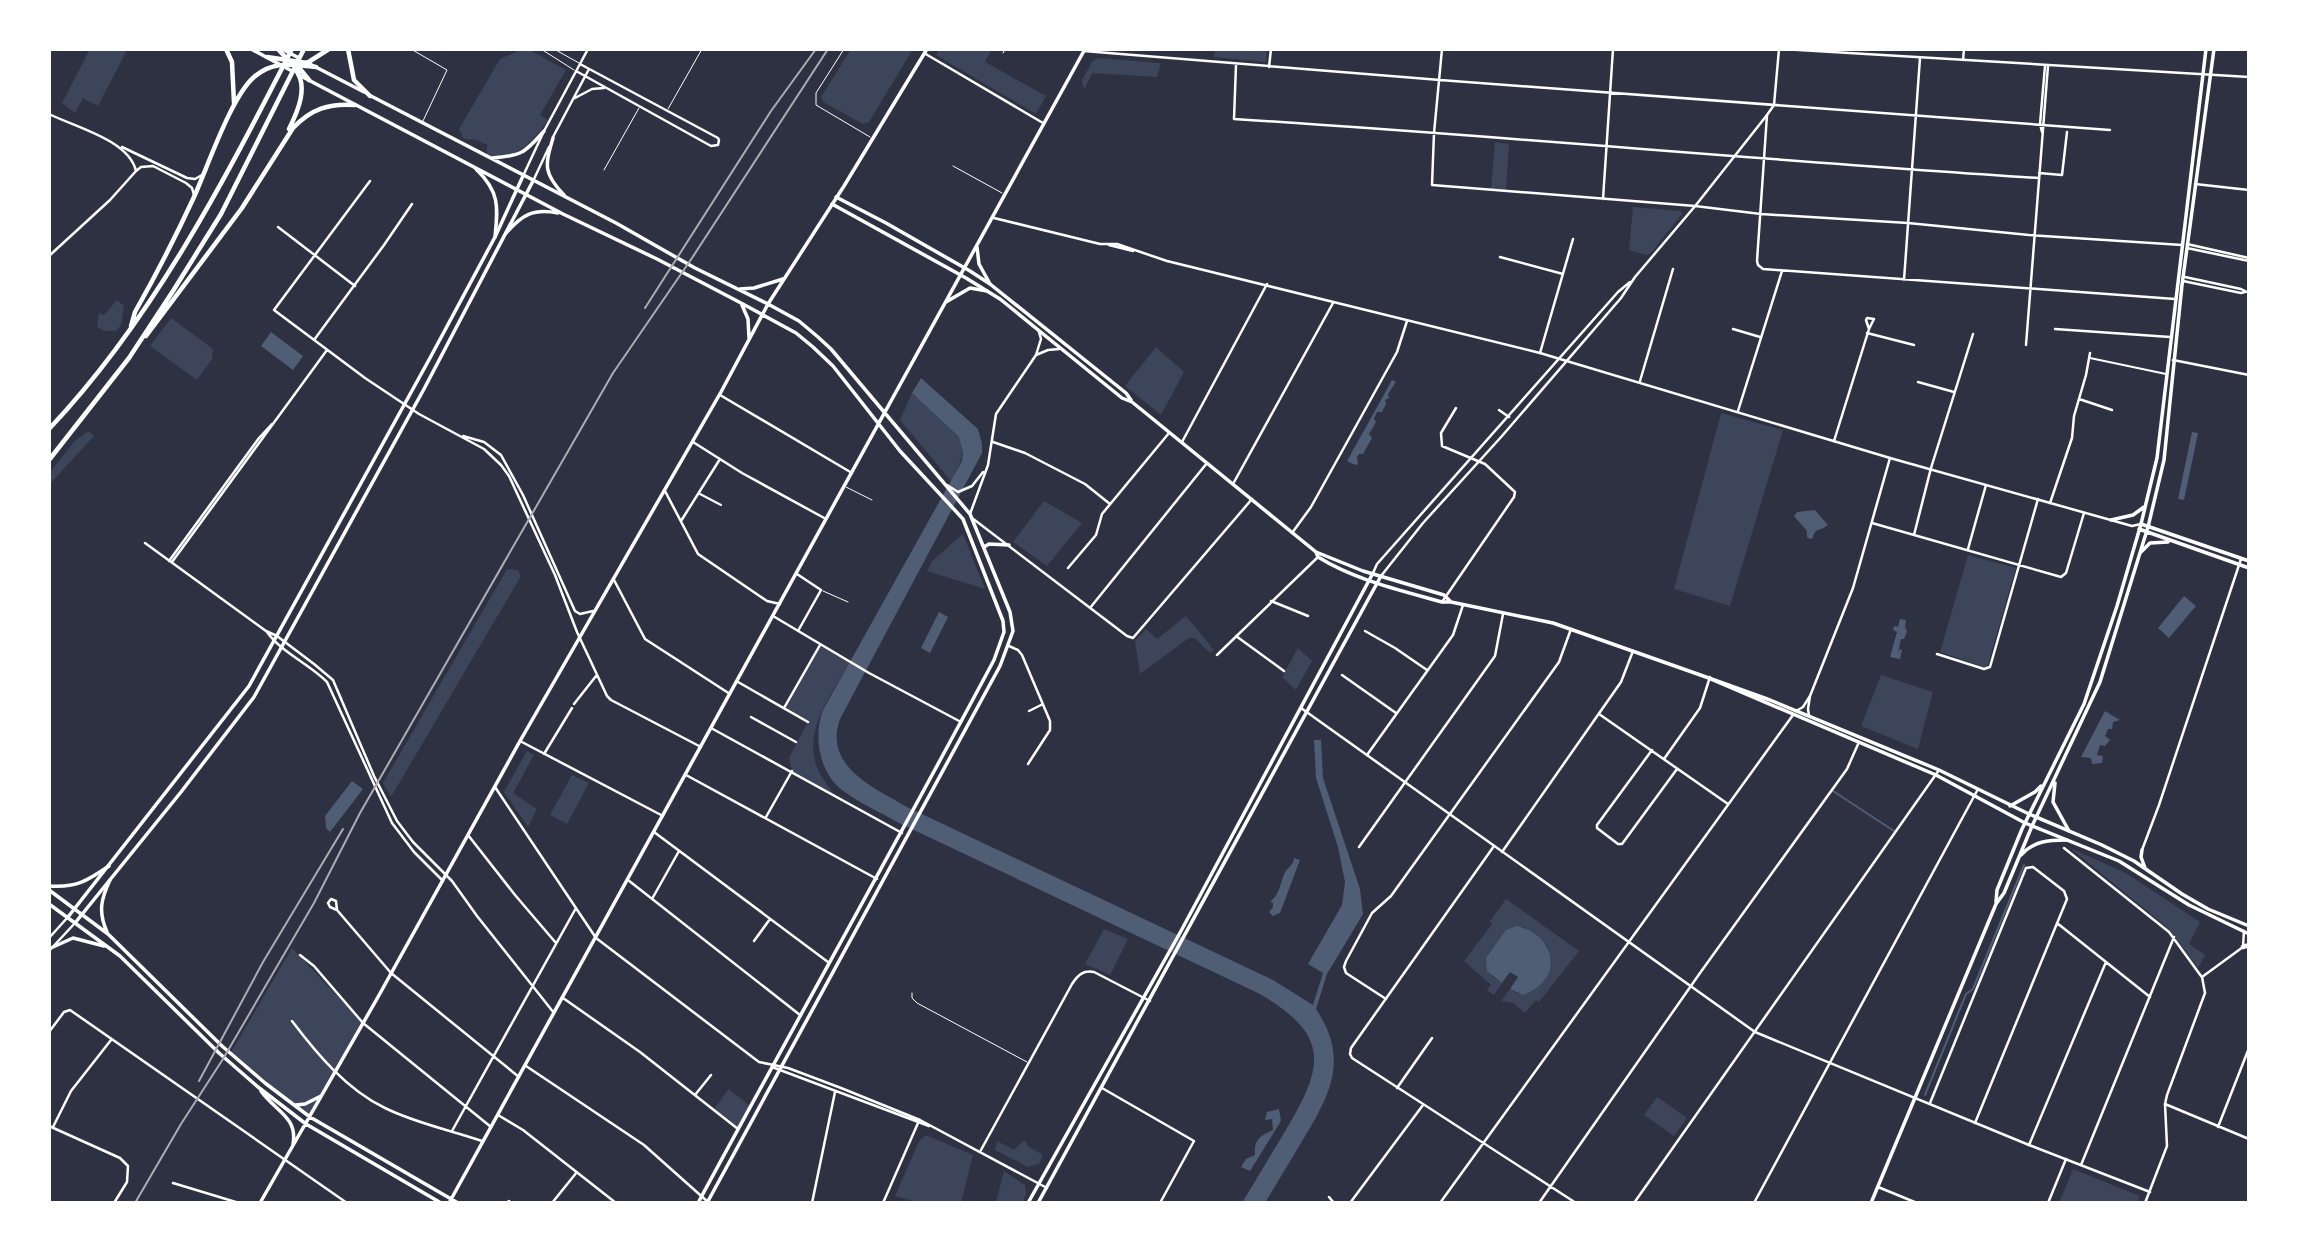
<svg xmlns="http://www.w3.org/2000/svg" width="2298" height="1252" font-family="'Archivo Narrow',sans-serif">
  <rect width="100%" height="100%" fill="#2d3142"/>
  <path fill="#3c4559" d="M90,49H120L126,52L98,106L83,98L75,113L62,103Z
    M523,49H528L566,70L540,115L548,120C535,139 513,166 487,154V145L476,140L464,139L459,129L500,59Z
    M851,49H913L869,122L863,124L823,102L821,97Z
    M940,49H992L985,62L1046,96L1036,114L936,55Z
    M1215,49H1267L1266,62L1214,57Z
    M1098,58L1161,63L1157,77L1092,73L1084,90L1082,80L1092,62Z
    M1495,142L1509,144L1506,190L1491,189Z
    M1633,207L1681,211L1682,214L1651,253L1647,255L1629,250Z
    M117,300L124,306L121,325L116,331H105L97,327L99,313L104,315Z
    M171,318L213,349L212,359L197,380L150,346Z
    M1156,347L1184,372L1161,415L1125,386Z
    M912,393L959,437C967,454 959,466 951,481L900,420Z
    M1721,413L1783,430L1730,606L1674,589Z
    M88,431L94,436L49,485V473L75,441Z
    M1044,501L1082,523L1047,566L1013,542Z
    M963,534L985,589L927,571L933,560Z
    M1968,555L2016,568L1987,668L1940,652Z
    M507,569L518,570L521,576L391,797L383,783Z
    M1186,616L1214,650L1210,653L1195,638H1189L1140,674L1135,641L1146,629L1157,639Z
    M820,645L850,662C834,690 806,726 815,761C818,773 827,784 834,795L792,771L789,758L808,722L784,708Z
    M1298,648L1312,661L1296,690L1282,677Z
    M1881,675L1933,692L1918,749L1861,726Z
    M527,751L534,755L513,793L537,809L528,827L504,792Z
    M572,775L589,783L567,824L550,815Z
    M2070,848L2126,873L2200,922L2189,944L2205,955L2198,968L2168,928Z
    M1506,899L1579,951L1539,1002L1536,1000L1525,1013L1513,1003L1501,1001L1510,989L1519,994L1530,992L1545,979L1552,961L1547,945L1525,928L1517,926L1492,976L1502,983L1494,995L1487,990L1491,985L1464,961L1492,924L1490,921Z
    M1104,929L1128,939L1110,975L1085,964Z
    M292,948L363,1023L310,1117L230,1054Z
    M729,1089L750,1106L738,1129L713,1110Z
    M1657,1097L1687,1118L1674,1136L1644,1115Z
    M926,1135L973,1155L961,1203H920L895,1196L919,1141Z
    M997,1141L1014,1150L1023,1141H1026L1028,1146L1043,1155L1039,1164L1028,1167L995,1150Z
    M2073,1169L2140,1196L2137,1203H2059Z
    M1004,1171L1025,1185L1026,1195L1022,1203L996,1202Z"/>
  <path fill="#4f5d75" d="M271,332L303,356L293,370L261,346Z
    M921,378L978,429L982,444V453L840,719C823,767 875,788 907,807L1273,980L1313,1005L1323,973L1308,964L1342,905L1345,882L1338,847L1316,778L1314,740H1321L1323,778L1360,889L1363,914L1327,974L1316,1009C1349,1058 1331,1093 1304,1138C1291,1160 1278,1181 1265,1203H1242C1257,1178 1272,1153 1287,1128C1325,1064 1329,1035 1260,994L899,823C880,812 859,803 842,790C819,772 813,736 823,710L962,461L963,452L959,437L912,393Z
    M1392,380L1396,382L1388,394L1389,398L1385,400L1386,404L1382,412H1377L1374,419L1376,422L1369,434L1372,438L1363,454H1359L1357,457L1358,464L1355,465L1347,461Z
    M2192,432L2198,433L2184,500L2178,499Z
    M1815,510L1828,525C1821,531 1814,528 1813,538L1810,539L1807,537V531L1794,516L1797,512Z
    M2184,596L2196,606L2169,638L2158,628Z
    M939,612L948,617L930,653L921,648Z
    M1900,619L1906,620L1905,627L1907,631L1904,639H1901L1898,652L1900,649L1902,650L1900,659L1890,657L1897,632L1893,630L1894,626L1898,627Z
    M2105,711L2120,720L2113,722L2112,729H2108L2105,736L2110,740L2105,746L2100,745L2097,755L2103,756L2102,763L2092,764L2091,758L2081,757Z
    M352,781L363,789L330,832L326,828L325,816Z
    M1294,858L1300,860L1280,913L1273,916L1269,912L1273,907V903L1270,902C1280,894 1280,883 1285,872C1289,866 1293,866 1294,858Z
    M1517,926C1558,936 1564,980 1523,995L1510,989L1518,977L1510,972L1502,983L1487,971L1486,958L1506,930Z
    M1279,1109L1281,1121L1250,1171L1241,1167L1246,1159L1255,1155C1253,1140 1261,1135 1273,1130L1272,1119L1265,1120L1267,1112Z"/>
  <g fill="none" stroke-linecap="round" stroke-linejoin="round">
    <path stroke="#4f5d75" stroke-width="2" d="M1833,791L1894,831
      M1925,1095L1966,994L1973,989L2024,865"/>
    <path stroke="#fff" stroke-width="1" d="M411,49L447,70L423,121
      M541,49L574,70
      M554,49L579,63
      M844,49L816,93V105L870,137
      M1003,53L1005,49
      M668,109L702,49
      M953,166L1002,193
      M604,170L639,108
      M846,487L872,500
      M823,591L848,602
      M912,993V998L917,1003L1027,1062"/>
    <path stroke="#fff" stroke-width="2" d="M2090,358L2166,374
      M700,494L721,505"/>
    <path stroke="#fff" stroke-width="2.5" d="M1442,49L1434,133L1432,185L1695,206L1761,214L1908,223L2029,235L2182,245
      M1084,51L1440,80L2110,130
      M924,53L1043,123
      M1963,60L1964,49
      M1236,65L1234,119C1503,136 1771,161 2039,178
      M1269,67L1271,49
      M576,71L711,146L718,145L719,140L718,138L580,64
      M575,98L592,89L604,88
      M1767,115L1757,261L1758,265L1763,269L2175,299
      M2042,132L2040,124L2045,66
      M553,137L589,69
      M2039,173L2062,175L2067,132
      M523,176L544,131L588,49
      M534,179L549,147
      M370,181L274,310L365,378L419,414L484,449L501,465L509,476L555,575L577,632L607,696L611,700L701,747
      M2195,184L2249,190
      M1603,199L1613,49
      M278,227L355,286
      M2187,244L2249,258
      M2187,248L2249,261
      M1500,257L1563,274
      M2185,277L2241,289L2249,293
      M1904,280L1920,58
      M2183,281L2241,293L2245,292
      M1733,329L1760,337
      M1869,329L1866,320L1867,318L1874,319
      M2055,329L2170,337
      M1867,333L1914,345
      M314,340L384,245L412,204
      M2026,345L2048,66
      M1540,353L1573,239
      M1036,355L1048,350L1059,349
      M2173,360L2249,375
      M1640,381L1673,269
      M1918,382L1954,392
      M720,395L852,473
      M2079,399L2112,410
      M1499,410L1509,417
      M1738,411L1782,271
      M463,436L484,442L501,455L523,495L575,611L580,614L593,611
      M1834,441L1869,329L1874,319
      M693,442L742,473L826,519
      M993,442L1025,453L1085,484L1110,504
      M1182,442L1267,284
      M1233,484L1333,303
      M947,485L958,492L972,486L983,472
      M665,491L698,554L767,601L780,604
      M2050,503L2072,438L2074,416L2086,375L2090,353
      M970,514L988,465L996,414L1036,355L1041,339L1039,332
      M972,518L1127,636L1133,638L1252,499
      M681,521L720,459
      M1872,523L2061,577L2066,573L2084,513
      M1292,533L1311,507L1397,352L1407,321
      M1914,535L1931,468L1973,334
      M145,543L266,631L277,636L314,664L333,680L374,776L397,821L413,842L452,881L477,916L554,1013
      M1968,549L1986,485
      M169,561L259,438L272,424
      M172,562L327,350
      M1068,568L1096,535L1102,514L1169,433
      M797,574L821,590L798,631
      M614,580L645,639L730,694
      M1271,601L1308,616
      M1442,602L1514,497L1515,492L1485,464L1442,446L1441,433L1456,408
      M1090,608L1207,463
      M773,616L869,673L961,722
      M1365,631L1395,648L1427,670
      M267,632C282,653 308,663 327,682L392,823L414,852L443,881
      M1236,636L1284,671
      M1009,646L1018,650L1022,655L1050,721V730L1028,764
      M1937,654L1984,669L1990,667L2038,499
      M1217,655L1318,557
      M1342,675L1396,713
      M738,682L808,722
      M574,704L596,676
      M784,708L820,645
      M1029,711L1043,704
      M1796,711L1803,707L1810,696L1853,588L1890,458
      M1599,714L1728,804
      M1809,716L1808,709L1810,696
      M751,717L796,742
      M711,728L902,833
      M520,741L663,816
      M1652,750L1597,825V828L1618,844H1622L1677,769
      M544,754L572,708
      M1367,755L1453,635L1463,605
      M1664,759L1700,708L1710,677
      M686,775L877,879
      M495,787L596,938L755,1059L759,1062L788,1068L841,1088L920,1120L1047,1188
      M766,817L792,771
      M654,832L828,962
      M468,835L515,895L556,943
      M1494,846L1351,1048L1350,1054L1352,1058L1576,1203
      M1359,847L1495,656L1503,614
      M2064,848L2169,932L2201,976
      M1502,852L1621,682L1633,651
      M628,880L800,1015
      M652,899L679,851
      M337,910L336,901L331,899L328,903L330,907L337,910L391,973L519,1077
      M2057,923L2150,997
      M754,941L770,919
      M300,955L314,966L363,1023L491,1127
      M563,998L640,1052L738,1129
      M1386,999L1346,973L1344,967L1346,961L1372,913L1391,896L1559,662L1571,629
      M292,1021C317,1054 347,1090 385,1108C415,1123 450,1130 482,1141
      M49,1032L64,1012L70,1010L347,1203
      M526,1066L644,1145L708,1202
      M772,1067L929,1126
      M1102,1088L1194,1141L1160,1203
      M1397,1088L1432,1038
      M695,1095L711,1075
      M1930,1103L2026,868L2033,867L2064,891L2067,899L1975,1123
      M2165,1104L2249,1139
      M498,1115L523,1130L616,1203
      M49,1126L120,1158L128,1166L127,1182L114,1203
      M53,1127L71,1091L111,1040
      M2218,1127L2249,1048
      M452,1131L576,908
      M2029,1145L2106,962
      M981,1150L1072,984C1078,975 1083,970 1094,972L1150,1001
      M2081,1165L2174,937
      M173,1183L239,1203
      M1878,1187L1917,1203
      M1329,1197L1334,1203
      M507,1203L509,1201
      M552,1203L577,1172
      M812,1203L835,1092
      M883,1203L918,1123
      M1350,1203L1423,1105
      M1440,1203L1793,715
      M1539,1203L1700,973L1847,769L1859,742
      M1634,1203L1939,770
      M1754,1203L1978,789
      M2048,1203L2066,1159"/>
    <path stroke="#fff" stroke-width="2.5" d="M1782,49L2249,77
      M49,114C75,127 129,140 136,171
      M122,147L187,178L195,179L202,175
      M994,218L1100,244H1117L1167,261L1540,353L1890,458L2132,526L2141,524
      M1109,245L1133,251
      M49,256L110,200L136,171L141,167L153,166L186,183L192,188L194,195
      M1373,573L1377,564L1618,292L1630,282
      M1381,576L1423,523L1502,436L1621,298L1635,277L1696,205L1767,115L1774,105L1779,49
      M1301,708L1755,1032L2029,1145L2150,1192
      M2142,850L2159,805L2241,559
      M49,938L68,917
      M49,951L75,923
      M2145,1203L2167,1146L2165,1104L2167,1095L2205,993L2202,977L2243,947L2244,931"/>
    <path stroke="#fff" stroke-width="3.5" d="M836,197L886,223L970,271L990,284L1126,393L1131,400
      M832,204L966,278L1000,299L1122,398L1132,402L1148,415L1316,552L1363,571L1444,595L1451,602
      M2111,520L2133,515L2144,507
      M2141,524L2157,458L2206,49
      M2148,527L2164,460L2182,285L2214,49
      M1316,552L1318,557C1355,580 1400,590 1442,602H1451L1553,623L1706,677L1936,775L2025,823L2119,861L2189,905L2249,934
      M1706,677L1770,700L1939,770L2029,814L2102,845L2134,861L2182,894L2208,909L2249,926
      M2142,850L2141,857L2145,868
      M68,917L249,686L430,358L495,237L523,176
      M75,923L181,792L254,697L424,389L533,181
      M1028,1203L1181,931L1373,573
      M1038,1203L1381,576"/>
    <path stroke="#fff" stroke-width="3.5" d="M251,49L292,71
      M282,49L299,58
      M306,62L364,92
      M299,75L563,214L657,259L741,303L796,333L813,347L833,366L900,451L963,519L1003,621L1004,632L994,660C897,842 796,1022 698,1203
      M371,96L616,223L695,268L768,304L799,321L818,337L831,349L970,514L1010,612L1013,631L1000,666L707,1203
      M553,138C545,165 543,173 564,195
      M492,158C521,156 525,153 544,131
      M476,169C500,192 498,207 495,237
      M506,233C522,215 533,208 558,213
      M977,247L979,264L990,284
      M740,289L754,288L783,279
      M946,302L970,288L987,291
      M742,305L748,319L749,338
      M2139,529L2249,568
      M984,547L989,544L1009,545
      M2141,552L2150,543L2168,542
      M2055,783L2053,802L2069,831
      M2010,806L2035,792L2041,786
      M2021,855C2034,841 2048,840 2067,840
      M49,886C76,888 87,881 109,866
      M49,890L108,934L222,1046L265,1083L310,1117L458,1203
      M1996,902L1997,890L2022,829L2084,704L2117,606L2141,524L2249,561
      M49,904L120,956L219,1053L258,1087L306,1124L441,1203
      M107,932C98,912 101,899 110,880
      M53,947L73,938L104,946
      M261,1091C275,1111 298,1117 293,1144
      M296,1105L305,1104L321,1096
      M260,1203L378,997L520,741L721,392L768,304L844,186L927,49
      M449,1203L1085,49
      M1871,1203L1996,904L2004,893L2032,826L2100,682L2148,527"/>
    <path stroke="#fff" stroke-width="4.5" d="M226,49L232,62L234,103
      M278,49L287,59
      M348,49L354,80L370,96
      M267,57L307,63L329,49
      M296,64L309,80
      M289,129C298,111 309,86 295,69
      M131,326L135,312C156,275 176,236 194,197C208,166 231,97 254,77C274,60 292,65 316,67
      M146,336L242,208L293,128C311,109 329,103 355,105
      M49,429C153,319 223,183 292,49
      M49,460L129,358L173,291L221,214L304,49
      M2243,947L2249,945"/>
    <path stroke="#abadb3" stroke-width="2" d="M645,308L771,111L816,49
      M199,1081L263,962L343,829
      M135,1203L181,1124L223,1059L314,903L360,813L613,373L692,258L828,49"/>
  </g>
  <rect width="2298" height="1252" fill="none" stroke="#ffffff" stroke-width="102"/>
</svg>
